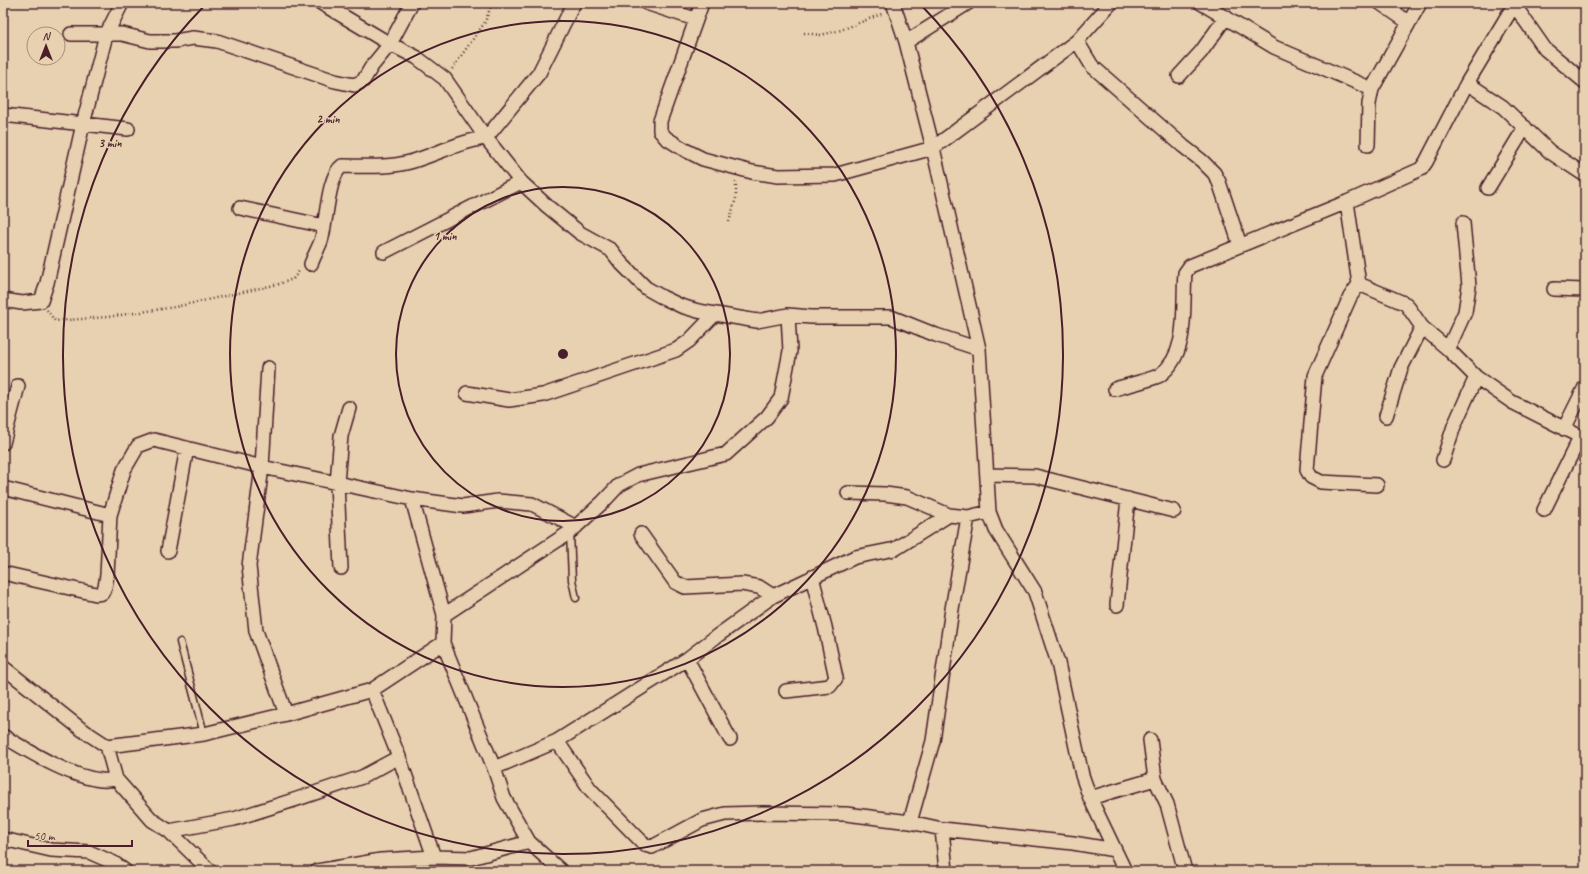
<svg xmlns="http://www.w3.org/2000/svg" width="1588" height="874" font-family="Caveat,sans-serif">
  <rect width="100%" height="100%" fill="#e7d1b0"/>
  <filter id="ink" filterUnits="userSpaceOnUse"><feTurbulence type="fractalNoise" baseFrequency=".025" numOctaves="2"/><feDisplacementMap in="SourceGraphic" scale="8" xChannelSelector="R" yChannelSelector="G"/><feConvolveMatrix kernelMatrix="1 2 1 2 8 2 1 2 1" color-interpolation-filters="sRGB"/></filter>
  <g filter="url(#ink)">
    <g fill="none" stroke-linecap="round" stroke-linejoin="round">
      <g stroke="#4a1f2b" stroke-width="9">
        <path id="lane" d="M570,532L572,580L576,598
          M180,642L204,734"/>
      </g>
      <g stroke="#4a1f2b" stroke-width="16">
        <path id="street" d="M412,3L390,44L416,57L445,79L486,138L521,182L547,206L580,233L611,250L621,263L646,288L662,297L681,306L698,311L757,321L788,315L811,317H891L936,335L979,349
          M646,3L695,19
          M702,3L660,121V131L666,138L685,150L703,159L752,172L778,176L835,175L933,148L906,42L893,3
          M1111,3L1077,41L933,148L979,349L989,512L996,530L1035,592L1058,663L1082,775L1090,798L1125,871
          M1201,3L1274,47L1372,89
          M1380,3L1408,22
          M1513,3L1545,49L1585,82
          M71,34H122L150,41H175L193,38L217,41L335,81L354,85L363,81L372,66L390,44L321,3
          M1077,41L1092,66L1183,146L1202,161L1214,173L1219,182L1240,245
          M906,42L968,3
          M1179,76L1201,52L1226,17
          M1467,83L1503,107L1550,152L1585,175
          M3,115L128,129
          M1368,145L1369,104L1372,89L1420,3
          M1488,188L1525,127
          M1347,202L1359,284L1350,297L1315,376L1307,470L1311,477L1321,482L1377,485
          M240,208L324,226
          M384,252L521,182
          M311,264C314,256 318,249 321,241C327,223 327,177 342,166C364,166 388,168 410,162C435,155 460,141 486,138L539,73L574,3
          M1359,284L1406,304L1422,327L1448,349L1476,377L1512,402L1585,439
          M1554,289L1585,290
          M3,300L22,303L41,301L47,283L83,124L106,35L122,3
          M1448,349L1465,312L1469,286L1463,223
          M268,368L262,467L249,566L256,631L286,714
          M1115,389C1124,386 1154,379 1160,375C1190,353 1182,306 1185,273L1190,266L1347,202L1421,169L1426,162L1467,83L1514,5
          M467,393L509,400L543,395L676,350L689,341L715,314
          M1386,416L1401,368L1422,327
          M1564,429L1585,387
          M3,443L18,386
          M1443,460L1454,426L1476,377
          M987,475L1035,476L1174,511
          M3,488L110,515
          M848,493L885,494L907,497L949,515
          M412,499L444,615
          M1544,510L1580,437
          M641,534L675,582L685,587L742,584L759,587L773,596
          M168,551L187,448
          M341,568L337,483L341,436L349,408
          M3,573L96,594L102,593L105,587L107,575L110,515L124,470L138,446L154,440L262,467L412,499L463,506L498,501L532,504L576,527
          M1117,605L1128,499
          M687,659L730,739
          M3,667L81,729L107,746L204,734L286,714L372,690L443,643
          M372,690L399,757L434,857
          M786,691L830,686L836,678L825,627L812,577
          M3,736C30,752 70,777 101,780C106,781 111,780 116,779
          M1150,740L1155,779L1167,804L1185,871
          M557,741L590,789L645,845L652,847L702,820L725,814L762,813L846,814L910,822L942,829L1073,843L1115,850
          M107,746L116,779L152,820L169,831L234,819L297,799L362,777L399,757
          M494,768L557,741L687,659L717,636L773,596L855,557L895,549L949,515L968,517L989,512
          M1090,798L1155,779
          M910,822L933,741L952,609L968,517
          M942,829L946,871
          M169,831L210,871
          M3,839L51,850L89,852L114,863L125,871
          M529,842L504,798L494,768L443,643L444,615L570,532L603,502L619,485L638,475L726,454L767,417L781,398L790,351L788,315
          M317,871L381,860L434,857L471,858L529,842L561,871"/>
      </g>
      <path stroke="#4a1f2b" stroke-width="2.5" stroke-dasharray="1 3" stroke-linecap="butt" d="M804,33L821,35L841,30L884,13
        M452,69L485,22L492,3
        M729,222L736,198V180
        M47,310L55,321L107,317L175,307L279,284L293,279L300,270"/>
      <use href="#lane" stroke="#e7d1b0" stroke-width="6"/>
      <use href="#street" stroke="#e7d1b0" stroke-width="13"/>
    </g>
  </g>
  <g fill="none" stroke="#4a1f2b" stroke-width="2">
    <circle cx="563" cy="354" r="167"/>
    <circle cx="563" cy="354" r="333"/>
    <path d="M920 4A500 500 0 1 1 206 4"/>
  </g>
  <circle cx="563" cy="354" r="6" fill="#4a1f2b" stroke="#e7d1b0" stroke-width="2"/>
  <g font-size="12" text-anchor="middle" font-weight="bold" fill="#4a1f2b" stroke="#e7d1b0" stroke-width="3" stroke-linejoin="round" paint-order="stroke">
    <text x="328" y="123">2 min</text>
    <text x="110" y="147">3 min</text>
    <text x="445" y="240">1 min</text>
  </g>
  <rect width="1588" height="874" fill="none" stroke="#e7d1b0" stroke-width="16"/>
  <rect x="8" y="8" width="1572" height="858" fill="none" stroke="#4a1f2b" stroke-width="1.5" filter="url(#ink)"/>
  <g transform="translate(46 46)"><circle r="19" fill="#e7d1b0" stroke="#a88a7b"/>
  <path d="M0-3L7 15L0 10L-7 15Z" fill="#4a1f2b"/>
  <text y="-6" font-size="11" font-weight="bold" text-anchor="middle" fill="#4a1f2b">N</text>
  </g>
  <path d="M28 840v6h104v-6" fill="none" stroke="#4a1f2b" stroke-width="2"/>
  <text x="34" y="840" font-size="12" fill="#4a1f2b" stroke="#e7d1b0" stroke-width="3" paint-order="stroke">50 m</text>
</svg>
